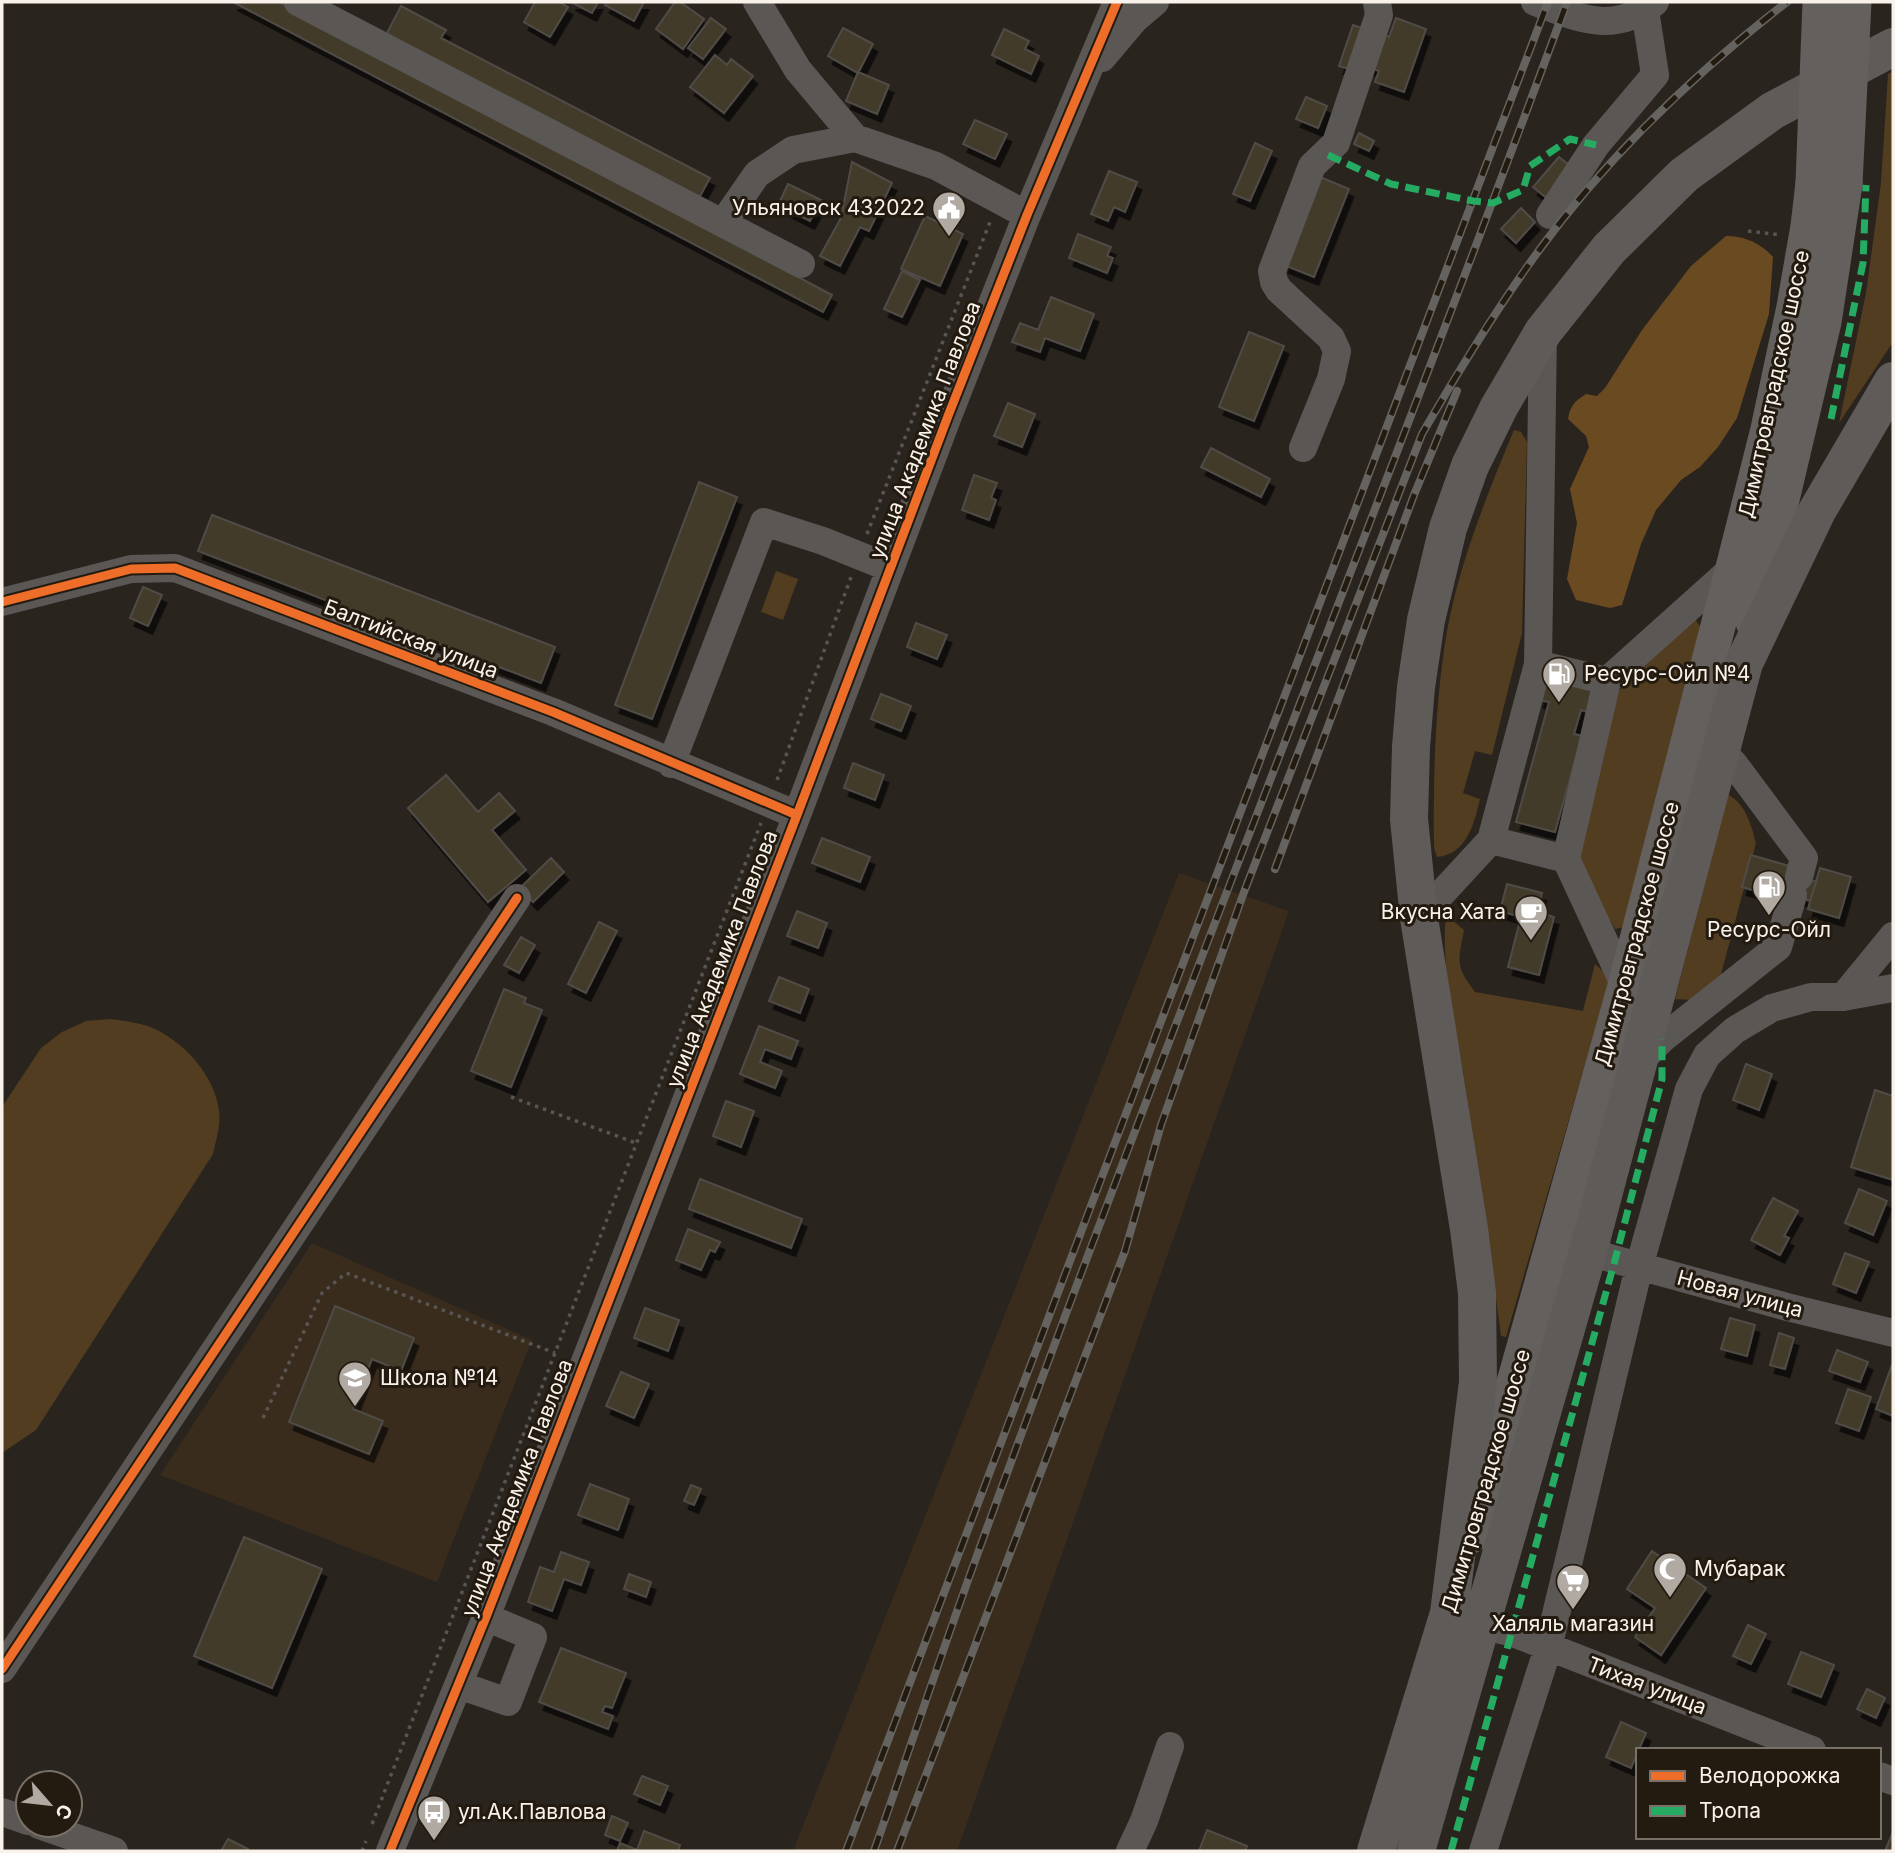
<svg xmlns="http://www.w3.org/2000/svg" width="1895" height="1853" font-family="Inter,sans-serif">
  <defs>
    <filter id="shadow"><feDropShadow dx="4.5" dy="8" stdDeviation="0" flood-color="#0009"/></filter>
  </defs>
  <rect width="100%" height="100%" fill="#29241e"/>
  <path fill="#392c1d" d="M1179,873L1289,911L957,1851H793Z
    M312,1243L532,1340L437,1582L160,1475Z"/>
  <path fill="#533d21" d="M1893,71V342L1839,423L1866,293L1881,183L1888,74Z
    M1514,430L1521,432L1527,442L1522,633L1492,755L1475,751L1463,793L1480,799C1474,824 1467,854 1437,857L1434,848C1433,776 1435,703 1447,631C1460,561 1487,495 1514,430Z
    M776,571L798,579L783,620L761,612Z
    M1695,619L1703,631L1624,927L1615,929L1578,866L1614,695Z
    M1728,795C1745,802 1752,827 1756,843L1720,978L1693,1000L1675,999Z
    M1446,915L1464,930C1458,962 1455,966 1475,992L1583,1011L1595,964L1610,978L1506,1337L1501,1336C1490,1252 1478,1168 1465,1083C1457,1030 1440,968 1446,915Z
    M110,1019C126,1021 143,1023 157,1030C187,1045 215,1077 219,1111C221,1125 216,1140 213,1154L36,1430L2,1453V1107L41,1048L62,1032L86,1021Z"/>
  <path fill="#6a4a20" d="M1726,236C1743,235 1762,244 1773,257L1769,314L1737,418L1718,447L1700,467L1681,480L1656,510L1641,544L1622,605L1610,608L1576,600L1567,579L1577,523L1570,489L1589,447L1586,436L1568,419C1570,406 1575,401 1586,394L1597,396L1605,388L1642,330L1691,266Z"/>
  <path fill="#423a2c" stroke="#504b46" stroke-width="2" filter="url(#shadow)" d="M233,2H279L832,295L823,312Z
    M535,2H559L568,7L550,37L524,22Z
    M571,2H598L592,13Z
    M607,2H644L634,21L605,5Z
    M675,2H680L704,19L683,49L656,29Z
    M401,6L446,30L441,38L710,178L699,198L386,35Z
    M711,18L726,29L703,59L688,48Z
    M1396,18L1426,29L1404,92L1375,82L1379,71L1366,66L1378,33L1389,37Z
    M1353,25L1367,30L1353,70L1339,66Z
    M843,28L873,44L858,73L828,56Z
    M1004,29L1029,41L1025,49L1039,56L1031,74L992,55Z
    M715,55L727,65L731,59L753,76L724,113L690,87Z
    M858,72L889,85L877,114L846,101Z
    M1306,97L1327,106L1318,128L1296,119Z
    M975,120L1007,134L995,159L963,144Z
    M1359,133L1374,141L1369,151L1354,144Z
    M1255,143L1272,151L1250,201L1233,194Z
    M1559,157L1573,168L1548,199L1533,187Z
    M852,162L892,183L869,231L860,227L840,266L820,256L841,218Z
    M1109,171L1137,182L1125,212L1114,207L1108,221L1091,214Z
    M1320,177L1349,189L1314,277L1284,265Z
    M788,184L821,200L810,221L778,205Z
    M1521,208L1535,222L1516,243L1501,229Z
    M925,216L963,234L940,286L901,269Z
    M1078,234L1111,247L1107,256L1113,258L1107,273L1069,258Z
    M902,271L920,280L902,317L884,309Z
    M1051,297L1094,314L1080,351L1045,338L1040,352L1012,342L1020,323L1038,330Z
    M1249,332L1284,346L1254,421L1219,407Z
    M1008,403L1035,414L1022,447L994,436Z
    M1211,448L1270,479L1261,497L1201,467Z
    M974,475L997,483L991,498L996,500L989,520L962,510Z
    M699,482L737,497L652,719L615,705Z
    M212,515L555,647L541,683L198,551Z
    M143,587L162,595L148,626L130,618Z
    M916,623L947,635L937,659L907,647Z
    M1547,667L1599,679L1591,713L1581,710L1574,734L1582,736L1555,832L1516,822L1549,702L1539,700Z
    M881,694L911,706L901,731L871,719Z
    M853,763L884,775L875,800L844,788Z
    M446,775L478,812L499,793L515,811L492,830L526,870L488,902L408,808Z
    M822,838L870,857L860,882L812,863Z
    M1751,855L1796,868L1793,875L1816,882L1810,901L1788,894L1786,900L1742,887Z
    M551,858L564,872L533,902L520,888Z
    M1820,868L1851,877L1839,918L1808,909Z
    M1507,884L1542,893L1537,912L1554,917L1539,975L1508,967L1521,917L1500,911Z
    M797,911L827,923L818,948L787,936Z
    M599,922L617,931L586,993L568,984Z
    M521,937L535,945L519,973L504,965Z
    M779,977L809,989L800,1013L769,1001Z
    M504,989L526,998L524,1003L542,1010L511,1087L471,1071Z
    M759,1026L798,1041L791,1059L765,1049L760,1062L782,1071L775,1088L740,1074Z
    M1746,1064L1772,1074L1759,1110L1733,1100Z
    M1875,1090L1893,1096V1180L1851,1167Z
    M726,1101L754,1111L741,1147L713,1136Z
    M700,1179L802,1219L791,1248L689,1209Z
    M1859,1189L1887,1201L1873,1235L1845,1223Z
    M1773,1198L1798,1211L1784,1236L1789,1238L1780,1255L1751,1240Z
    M688,1229L720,1242L715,1252L710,1250L701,1270L676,1260Z
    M1845,1253L1869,1262L1856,1293L1833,1284Z
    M335,1306L414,1338L401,1371L372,1359L353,1409L383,1421L369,1454L289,1422Z
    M645,1308L679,1320L668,1351L634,1338Z
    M1730,1318L1755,1325L1747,1356L1721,1349Z
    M1779,1333L1794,1338L1785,1369L1770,1365Z
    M1837,1350L1868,1362L1860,1382L1829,1371Z
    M1893,1362V1416L1876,1409Z
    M621,1372L649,1384L634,1418L606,1406Z
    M1848,1389L1871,1397L1859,1431L1836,1423Z
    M590,1484L629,1499L618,1530L578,1515Z
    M691,1485L701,1489L694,1505L684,1501Z
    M244,1537L322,1569L272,1688L194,1656Z
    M1652,1551L1706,1588L1661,1655L1635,1637L1655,1608L1627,1589Z
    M561,1552L589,1562L581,1585L564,1579L552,1611L528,1602L540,1567L554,1572Z
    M629,1574L651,1582L646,1597L624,1589Z
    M1748,1625L1766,1634L1751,1664L1733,1656Z
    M561,1648L626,1673L612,1708L605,1706L602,1712L613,1716L608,1729L539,1702Z
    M1801,1652L1834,1665L1821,1697L1788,1684Z
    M1867,1689L1885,1698L1876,1718L1857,1709Z
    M1621,1722L1646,1733L1631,1768L1606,1757Z
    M642,1776L668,1786L660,1805L634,1794Z
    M612,1816L628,1823L620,1841L605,1835Z
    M1207,1830L1247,1846L1245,1851H1199Z
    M644,1831L680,1845L678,1851H617L620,1843L637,1850Z
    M1893,1832V1851H1885Z
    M228,1839L248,1849L247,1851H221Z"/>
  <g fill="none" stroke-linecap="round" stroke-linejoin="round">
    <path stroke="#585553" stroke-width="3.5" stroke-dasharray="3.5 5" stroke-linecap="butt" d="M1748,231L1781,235
      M867,534L990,222
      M777,780L851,577
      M511,1097L636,1143
      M263,1418L322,1293L346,1273L555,1353
      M372,1824L761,823
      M362,1851L366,1841"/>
    <path stroke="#5a5755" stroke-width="28" d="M298,2L801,264
      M757,2L798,70L855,138
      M1535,2C1578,18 1614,35 1655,2
      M1102,58L1135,19L1155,2
      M1550,215L1596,145L1655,75L1645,10
      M723,223L757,174L793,150L855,138L936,166L1027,215
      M1303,448L1331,379L1337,351L1331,338L1279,290L1274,282L1272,271L1312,166L1336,143L1379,15L1377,2
      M2,602L131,569L175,568L553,712L797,815
      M1538,664L1543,334
      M1721,751L1734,764L1804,858L1799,877
      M671,764L764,522L823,541L890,568
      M1566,859L1491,840L1538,664L1607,681
      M1419,918L1491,840
      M1625,986L1566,859L1607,681L1733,568
      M1843,997L1893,936
      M1639,1062L1662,1039L1778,947L1793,895
      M1588,1252L1787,1307L1893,1333
      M1480,1625L1513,1633L1812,1750
      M2,1669L517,898
      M459,1685L508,1702L533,1637L486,1617
      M1879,1776L1893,1781
      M2,1812L28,1821
      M39,1825L114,1851
      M390,1851L486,1617L797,815L948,416L1027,215L1117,2
      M1130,1851L1144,1821L1170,1746
      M1483,1851L1548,1648L1639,1267L1689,1089L1707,1055L1735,1030L1772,1008L1811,997H1843L1893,988"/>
    <path stroke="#63605d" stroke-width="35" d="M1753,622L1824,322L1845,184
      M1471,1536L1625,986L1733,568L1768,429L1794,307L1808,226L1813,183"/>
    <path stroke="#5f5b59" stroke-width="38" d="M1376,1851L1449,1613L1478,1382L1477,1293L1469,1229L1419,918L1409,819L1411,747L1416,687L1426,620L1448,528L1470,466L1499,407L1543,332L1609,249L1684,175L1772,111L1893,47
      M1416,1851L1588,1252L1744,663L1817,511L1893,381"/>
    <g stroke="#65635f" stroke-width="8">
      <path id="rail" d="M1275,869L1414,495L1457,391
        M846,1851L1548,2
        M874,1851C908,1754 940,1657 975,1561C1164,1038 1375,523 1567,2
        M897,1851L1125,1251L1161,1125L1244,892L1422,434C1455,377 1489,321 1527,267C1598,166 1690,77 1787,2"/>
    </g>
    <use href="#rail" stroke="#241b10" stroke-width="5" stroke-dasharray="16" stroke-linecap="butt"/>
    <path stroke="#63605d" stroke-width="35" d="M1813,183L1820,2
      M1845,184L1854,2"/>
    <path stroke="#26ab63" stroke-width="7" stroke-dasharray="14 7" stroke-linecap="butt" d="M1328,155L1391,184L1473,201L1493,203L1523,190L1530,166L1570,139L1596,145
      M1831,419L1863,263L1866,185
      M1451,1851L1615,1260L1662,1079V1039"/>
    <g stroke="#241b10" stroke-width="13">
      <path id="cycleway" d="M2,602L131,569L175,568L553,712L797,815
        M2,1669L517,898
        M390,1851L486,1617L797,815L948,416L1027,215L1117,2"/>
    </g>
    <use href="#cycleway" stroke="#ee6e29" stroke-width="9"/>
  </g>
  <defs>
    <g id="civic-pin" transform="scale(1.75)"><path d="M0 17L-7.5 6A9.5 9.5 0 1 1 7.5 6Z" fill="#b0aaa3" stroke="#241b10"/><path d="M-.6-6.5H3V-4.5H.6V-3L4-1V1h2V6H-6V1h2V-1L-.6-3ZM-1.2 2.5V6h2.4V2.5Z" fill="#fff"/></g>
    <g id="fuel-pin" transform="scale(1.75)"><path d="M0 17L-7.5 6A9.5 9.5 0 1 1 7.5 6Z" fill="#b0aaa3" stroke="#241b10"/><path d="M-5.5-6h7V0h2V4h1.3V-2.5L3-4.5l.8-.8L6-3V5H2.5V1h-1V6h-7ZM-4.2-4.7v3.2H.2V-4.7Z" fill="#fff"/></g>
    <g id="cafe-pin" transform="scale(1.75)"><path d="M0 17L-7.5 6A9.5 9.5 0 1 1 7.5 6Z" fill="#b0aaa3" stroke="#241b10"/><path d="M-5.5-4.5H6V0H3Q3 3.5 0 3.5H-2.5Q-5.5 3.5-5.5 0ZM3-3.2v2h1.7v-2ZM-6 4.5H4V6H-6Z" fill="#fff"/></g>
    <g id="school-pin" transform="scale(1.75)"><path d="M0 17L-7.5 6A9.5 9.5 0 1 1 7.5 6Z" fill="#b0aaa3" stroke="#241b10"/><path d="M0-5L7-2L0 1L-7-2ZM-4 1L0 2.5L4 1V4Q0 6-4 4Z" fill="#fff"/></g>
    <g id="mosque-pin" transform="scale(1.75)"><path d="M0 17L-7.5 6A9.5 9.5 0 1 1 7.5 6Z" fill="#b0aaa3" stroke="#241b10"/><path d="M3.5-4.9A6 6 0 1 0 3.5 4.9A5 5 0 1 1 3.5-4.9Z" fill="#fff"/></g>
    <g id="supermarket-pin" transform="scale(1.75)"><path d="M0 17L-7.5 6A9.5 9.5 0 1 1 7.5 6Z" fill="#b0aaa3" stroke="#241b10"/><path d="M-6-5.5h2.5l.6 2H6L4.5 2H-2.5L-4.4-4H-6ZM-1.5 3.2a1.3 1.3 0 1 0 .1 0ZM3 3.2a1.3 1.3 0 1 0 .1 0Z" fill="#fff"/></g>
    <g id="bus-pin" transform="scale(1.75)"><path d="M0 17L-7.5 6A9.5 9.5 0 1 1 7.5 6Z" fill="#b0aaa3" stroke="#241b10"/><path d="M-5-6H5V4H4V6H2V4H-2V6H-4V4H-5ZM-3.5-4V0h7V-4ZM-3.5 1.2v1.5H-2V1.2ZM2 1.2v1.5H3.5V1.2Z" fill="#fff"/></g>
  </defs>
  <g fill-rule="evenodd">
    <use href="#civic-pin" x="949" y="208"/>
    <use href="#fuel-pin" x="1559" y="674"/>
    <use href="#fuel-pin" x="1769" y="887"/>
    <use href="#cafe-pin" x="1531" y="912"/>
    <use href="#school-pin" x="355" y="1378"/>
    <use href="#mosque-pin" x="1670" y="1569"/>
    <use href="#supermarket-pin" x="1573" y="1581"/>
    <use href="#bus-pin" x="434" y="1812"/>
  </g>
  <g text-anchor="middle" stroke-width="6" stroke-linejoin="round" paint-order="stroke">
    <g font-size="21" fill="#f9f2eb" stroke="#241b10" text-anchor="start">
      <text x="925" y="215" text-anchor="end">Ульяновск 432022</text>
      <text x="1584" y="681">Ресурс-Ойл №4</text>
      <text x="1506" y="919" text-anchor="end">Вкусна Хата</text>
      <text x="1769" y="937" text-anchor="middle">Ресурс-Ойл</text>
      <text x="380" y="1385">Школа №14</text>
      <text x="1694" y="1576">Мубарак</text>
      <text x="1573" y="1631" text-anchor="middle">Халяль магазин</text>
      <text x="458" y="1819">ул.Ак.Павлова</text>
    </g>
    <g font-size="21" fill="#f9f2eb" stroke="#241b10">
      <text transform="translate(1774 384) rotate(-78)" y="7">Димитровградское шоссе</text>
      <text transform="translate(925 430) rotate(-69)" y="7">улица Академика Павлова</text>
      <text transform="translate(411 639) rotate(21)" y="7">Балтийская улица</text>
      <text transform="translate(1637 934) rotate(-75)" y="7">Димитровградское шоссе</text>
      <text transform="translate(722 959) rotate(-69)" y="7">улица Академика Павлова</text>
      <text transform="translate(1740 1294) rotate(15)" y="7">Новая улица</text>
      <text transform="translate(1486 1481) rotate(-74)" y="7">Димитровградское шоссе</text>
      <text transform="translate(517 1488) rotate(-69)" y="7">улица Академика Павлова</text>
      <text transform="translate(1647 1686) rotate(21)" y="7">Тихая улица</text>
    </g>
  </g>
  <rect width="1895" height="1853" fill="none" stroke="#f9f2eb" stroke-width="7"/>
  <rect x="1636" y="1748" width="245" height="91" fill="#241b10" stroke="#797168" stroke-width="2"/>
  <rect x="1650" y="1771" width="35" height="10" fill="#ee6e29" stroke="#797168" stroke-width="2"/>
  <text x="1699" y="1783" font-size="21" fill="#f9f2eb">Велодорожка</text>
  <rect x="1650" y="1806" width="35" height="10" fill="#26ab63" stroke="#797168" stroke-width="2"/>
  <text x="1699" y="1818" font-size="21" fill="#f9f2eb">Тропа</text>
  <g transform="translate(49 1804) rotate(118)"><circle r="33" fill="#241b10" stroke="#797168" stroke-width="2"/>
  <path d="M0-5L12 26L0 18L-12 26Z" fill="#b0aaa3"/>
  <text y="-10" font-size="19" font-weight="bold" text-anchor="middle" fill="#f9f2eb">С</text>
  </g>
</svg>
